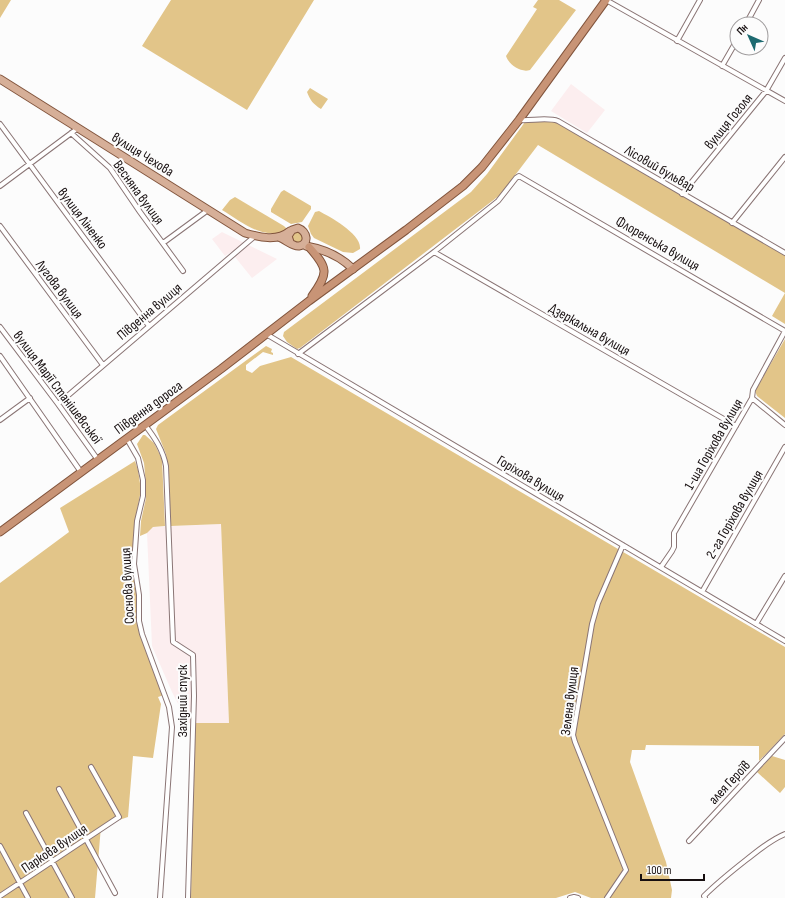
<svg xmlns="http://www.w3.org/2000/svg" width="785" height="898" font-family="'Sofia Sans Condensed',sans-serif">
  <rect width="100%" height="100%" fill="#fcfcfc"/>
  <path fill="#fceeef" d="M571,84L605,110L587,133L551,111Z
    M222,232L277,259L252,278L231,252L225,256L212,239Z
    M221,524L229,723H188L172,692L152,646L147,533L153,527Z"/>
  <path fill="#e2c589" d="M0,0H11L0,18Z
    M171,0H314L247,110L142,46Z
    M538,0H559L576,10L530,70C521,73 509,65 506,56L537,9L533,7Z
    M310,88L328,99L321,109C313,104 310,100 307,92Z
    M555,121L785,255V324L772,316L785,293L538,145L500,195L300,348L297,349L287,342L283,336L284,332L471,192L487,174L525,122Z
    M284,190L311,206V209L302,222L291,224L271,212V209L281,192Z
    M235,197L284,226L286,228V231C262,240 242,222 222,210L230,200Z
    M319,211C330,217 362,234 360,249L353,253L343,252L314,238L311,234L308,226L315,212Z
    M293,231L304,233L302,242L293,243L290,235Z
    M785,339V418L757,396L755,391Z
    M266,346L272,349L271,352L273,353V355L263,352L246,365V370L252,373L260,366L291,357L785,647V734L759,761V746L646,745L645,750H632L630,762L666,862L672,890L671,898H591L575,892L556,898H191L194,723H229L221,524L171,526L166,454L156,429L158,425Z
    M143,435H145L154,443L162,459L165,526L153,527L147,533L140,536L141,521L146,498V485L144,463L137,444Z
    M135,461L138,470L141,490L135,521L132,563L138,592V620L164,695L158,697L161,704L153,758L133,756L128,817L101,826L95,898H0V583L69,532L60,508Z
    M772,756L785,760V787L780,793L757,772Z"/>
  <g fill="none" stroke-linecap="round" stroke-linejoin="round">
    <g stroke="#8a7575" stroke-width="6">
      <path id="minor" d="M606,0L785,101
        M746,24L759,0
        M677,41L700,0
        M722,66L737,40
        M519,120C531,121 548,117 558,121L785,253
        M0,124L149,326
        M71,133L110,168L140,212L183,271
        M0,186L78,128
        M682,194L766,91L785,58
        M732,223L785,157
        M0,226L103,365
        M163,243L208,210
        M434,252L736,426
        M0,327L58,404L98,460
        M266,334L785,641
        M298,354L434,252L498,201L516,178L519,176L785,331
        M0,356L81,472
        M752,398L785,425
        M58,404L255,236
        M0,420L30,398
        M145,425C155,438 163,450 166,466L173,642L193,655L194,696L188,898
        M127,439L138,458L143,480V496L137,521L134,564L139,595V621L142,634L169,707L172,727L160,898
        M661,567L672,551L674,547V533L752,398L753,390L785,331
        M702,592L785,447
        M756,624L785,576
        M59,789L115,893
        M26,813L72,898
        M689,841L785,738
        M0,846L28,898
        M0,896L119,817L91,767
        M570,898L574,897L578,898
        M607,898L626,870L575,742L573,735L592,624L598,603L623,545
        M705,898L704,896C717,883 732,871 746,860C759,850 770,840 785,834"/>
    </g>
    <g stroke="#81543c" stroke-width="9">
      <path id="primary" d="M0,79L245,233C259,237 277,242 290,231
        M278,237C285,239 293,247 299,246C310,244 307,231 298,228L292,230L288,236L290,242
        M306,246C323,249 341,257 353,269"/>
    </g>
    <g stroke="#81543c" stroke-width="9">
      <path id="trunk" d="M309,247C328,268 329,273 312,296
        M0,532L221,369L309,301L406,230L463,186L482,167L519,120L606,0"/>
    </g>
    <use href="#minor" stroke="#fff" stroke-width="4"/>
    <use href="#primary" stroke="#d6af98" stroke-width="7"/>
    <use href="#trunk" stroke="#c89476" stroke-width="7"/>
  </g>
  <g text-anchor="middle" stroke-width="4" stroke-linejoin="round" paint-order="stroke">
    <g font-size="14" fill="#170f10" stroke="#fcfcfc">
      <text transform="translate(728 121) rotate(-51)" y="5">вулиця Гоголя</text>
      <text transform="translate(143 154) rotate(32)" y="5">вулиця Чехова</text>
      <text transform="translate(660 168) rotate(30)" y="5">Лісовий бульвар</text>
      <text transform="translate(139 192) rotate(54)" y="5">Весняна вулиця</text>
      <text transform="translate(83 218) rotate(53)" y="5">вулиця Ліненко</text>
      <text transform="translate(658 243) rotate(30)" y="5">Флоренська вулиця</text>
      <text transform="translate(60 289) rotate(53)" y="5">Лугова вулиця</text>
      <text transform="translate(149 311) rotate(-40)" y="5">Південна вулиця</text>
      <text transform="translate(590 329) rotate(30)" y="5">Дзеркальна вулиця</text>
      <text transform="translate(58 387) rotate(53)" y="5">вулиця Марії Станішевської</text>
      <text transform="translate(148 407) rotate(-36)" y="5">Південна дорога</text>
      <text transform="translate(713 444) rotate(-60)" y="5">1-ша Горіхова вулиця</text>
      <text transform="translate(531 478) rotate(31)" y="5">Горіхова вулиця</text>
      <text transform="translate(734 514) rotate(-60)" y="5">2-га Горіхова вулиця</text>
      <text transform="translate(127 586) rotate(-93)" y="5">Соснова вулиця</text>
      <text transform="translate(182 701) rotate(-90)" y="5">Західний спуск</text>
      <text transform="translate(569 701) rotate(-83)" y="5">Зелена вулиця</text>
      <text transform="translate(729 782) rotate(-47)" y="5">алея Героїв</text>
      <text transform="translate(54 848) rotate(-34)" y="5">Паркова вулиця</text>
    </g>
  </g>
  <g transform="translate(749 36) rotate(315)"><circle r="19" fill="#fcfcfc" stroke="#a09d9e"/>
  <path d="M0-3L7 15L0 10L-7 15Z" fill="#1d6a70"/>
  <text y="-6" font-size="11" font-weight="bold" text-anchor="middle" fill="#170f10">Пн</text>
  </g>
  <path d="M641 874v6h63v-6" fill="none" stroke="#170f10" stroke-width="2"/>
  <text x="647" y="874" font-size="12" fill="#170f10" stroke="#fcfcfc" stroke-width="3" paint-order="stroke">100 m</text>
</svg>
